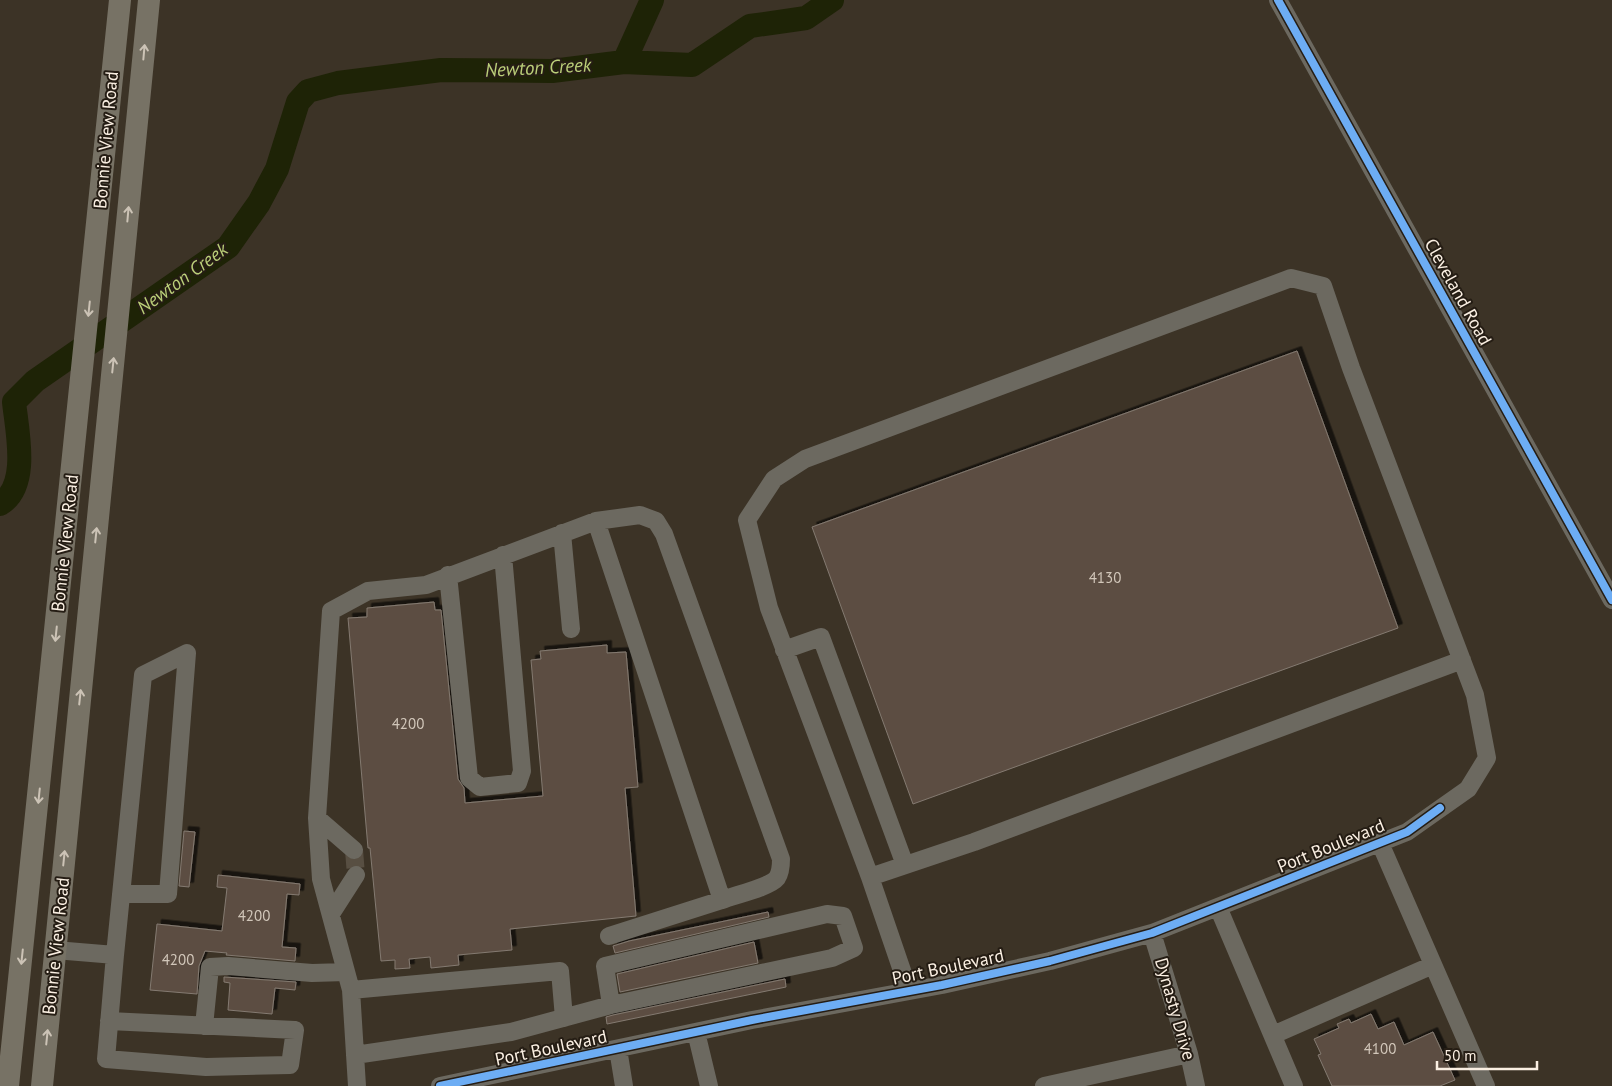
<svg xmlns="http://www.w3.org/2000/svg" width="1612" height="1086" font-family="'PT Sans',sans-serif">
  <defs>
    <filter id="shadow"><feDropShadow dx="4.5" dy="-4.5" stdDeviation="0" flood-color="#0009"/></filter>
  </defs>
  <rect width="100%" height="100%" fill="#3c3326"/>
  <g fill="none" stroke-linecap="round" stroke-linejoin="round">
    <path stroke="#1e2306" stroke-width="24" d="M624,62L692,65L750,26L806,18L832,0
      M0,504C30,486 17,431 14,402L35,381L228,247L259,203L277,169L298,102L308,91L338,83L441,70L552,71L624,62L652,0"/>
  </g>
  <path fill="#5c4e42" stroke="#847a71" filter="url(#shadow)" d="M1297,351L1398,628L913,804L812,527Z
    M434,602L435,610H441L458,779L464,788L465,803L543,796L531,660L541,659L540,651L607,645V653L626,652L638,787L625,788L636,916L510,929L512,950L458,955L459,965L431,968L430,957L409,959L410,968L395,969V960L381,961L370,848H368L348,618L367,617V608Z
    M184,831L195,832L189,887L179,886Z
    M218,875L300,884L299,895L287,894L282,947L296,948L295,961L226,955L227,953L205,951L199,966L197,994L150,990L157,924L222,931L227,888L217,887Z
    M768,912L769,917L615,953L613,946L629,941Z
    M754,942L758,963L620,992L617,974Z
    M224,977L296,982L295,990L275,988L272,1014L228,1010L230,983L224,982Z
    M785,979L786,987L607,1024L606,1017L613,1015Z
    M1371,1014L1378,1029L1394,1022L1404,1045L1433,1032L1455,1080L1440,1086H1332L1318,1055L1321,1054L1314,1039L1339,1028L1337,1024L1349,1019L1351,1023Z"/>
  <g fill="none" stroke-linecap="round" stroke-linejoin="round">
    <path stroke="#584f42" stroke-width="18" stroke-dasharray="18 9" stroke-linecap="butt" d="M354,850L356,875"/>
    <path stroke="#6c6960" stroke-width="18" d="M1278,0L1612,600
      M596,521L640,515L656,521L664,534L781,859C781,865 781,872 777,878C770,887 735,895 722,900
      M562,533L571,629
      M448,575L469,778L480,787L518,783L522,771L503,555
      M784,650L821,637L905,865
      M317,818L354,850
      M1380,843L1486,1086
      M870,877L974,842L1462,660
      M1218,907L1294,1086
      M331,914L356,875
      M1152,933L1189,1054L1196,1086
      M55,950L115,955L106,1059L206,1067L290,1065L295,1030L109,1021
      M115,955L143,675L187,653L168,894H121
      M351,990L560,971L564,1018
      M204,1026L210,967L228,966L312,973L346,972
      M696,1032L709,1086
      M1273,1035L1433,965
      M618,1049L624,1086
      M355,1055L511,1032L611,1005L832,958L854,948L843,916L827,914L605,966L611,1005
      M357,1086L351,990L321,879L317,818L331,611L368,591L426,585L596,521L722,900L609,936
      M440,1086L752,1020L942,985L1050,961L1152,933L1407,832L1468,789L1487,758L1475,695L1351,368L1323,286L1291,278L805,459L774,479L747,520L769,608L870,877L909,991
      M1044,1086L1189,1054"/>
    <path stroke="#777265" stroke-width="22" d="M8,1086L120,0
      M42,1086L149,0"/>
    <g stroke="#251d14" stroke-width="11">
      <path id="cycleway" d="M1278,0L1612,600
        M440,1086L752,1020L942,985L1050,961L1152,933L1407,832L1440,808"/>
    </g>
    <use href="#cycleway" stroke="#6dadf4" stroke-width="8"/>
  </g>
  <defs><path id="oneway-shaft" d="M-6 0H5M1.5-3L5.5 0L1.5 3" fill="none" stroke-width="1.6" stroke-linecap="round" stroke-linejoin="round" transform="scale(1.25)"/></defs>
  <g stroke="#ccc3b6">
    <use href="#oneway-shaft" transform="translate(144 52) rotate(-85)"/>
    <use href="#oneway-shaft" transform="translate(128 214) rotate(-85)"/>
    <use href="#oneway-shaft" transform="translate(89 309) rotate(96)"/>
    <use href="#oneway-shaft" transform="translate(113 365) rotate(-84)"/>
    <use href="#oneway-shaft" transform="translate(96 535) rotate(-84)"/>
    <use href="#oneway-shaft" transform="translate(56 634) rotate(96)"/>
    <use href="#oneway-shaft" transform="translate(80 697) rotate(-84)"/>
    <use href="#oneway-shaft" transform="translate(39 796) rotate(96)"/>
    <use href="#oneway-shaft" transform="translate(64 858) rotate(-84)"/>
    <use href="#oneway-shaft" transform="translate(22 957) rotate(96)"/>
    <use href="#oneway-shaft" transform="translate(47 1037) rotate(-84)"/>
  </g>
  <g text-anchor="middle" stroke-width="4" stroke-linejoin="round" paint-order="stroke">
    <g font-size="15" fill="#d2c7ba">
      <text x="1105" y="583">4130</text>
      <text x="408" y="729">4200</text>
      <text x="254" y="921">4200</text>
      <text x="178" y="965">4200</text>
      <text x="1380" y="1054">4100</text>
    </g>
    <g font-size="18" fill="#faefe2" stroke="#251d14">
      <text transform="translate(106 140) rotate(-85)" y="6">Bonnie View Road</text>
      <text transform="translate(1458 292) rotate(61)" y="6">Cleveland Road</text>
      <text transform="translate(65 543) rotate(-84)" y="6">Bonnie View Road</text>
      <text transform="translate(1331 846) rotate(-22)" y="6">Port Boulevard</text>
      <text transform="translate(56 946) rotate(-84)" y="6">Bonnie View Road</text>
      <text transform="translate(948 967) rotate(-12)" y="6">Port Boulevard</text>
      <text transform="translate(1175 1009) rotate(74)" y="6">Dynasty Drive</text>
      <text transform="translate(551 1048) rotate(-12)" y="6">Port Boulevard</text>
    </g>
    <g font-size="19" font-style="italic" fill="#bbcf79" stroke="#251d14">
      <text transform="translate(538 67) rotate(-3)" y="7">Newton Creek</text>
      <text transform="translate(182 278) rotate(-36)" y="7">Newton Creek</text>
    </g>
  </g>
  <path d="M1437 1061v8h100v-8" fill="none" stroke="#faefe2" stroke-width="2.5"/>
  <text x="1444" y="1061" font-size="15" fill="#faefe2" stroke="#251d14" stroke-width="4" paint-order="stroke">50 m</text>
</svg>
